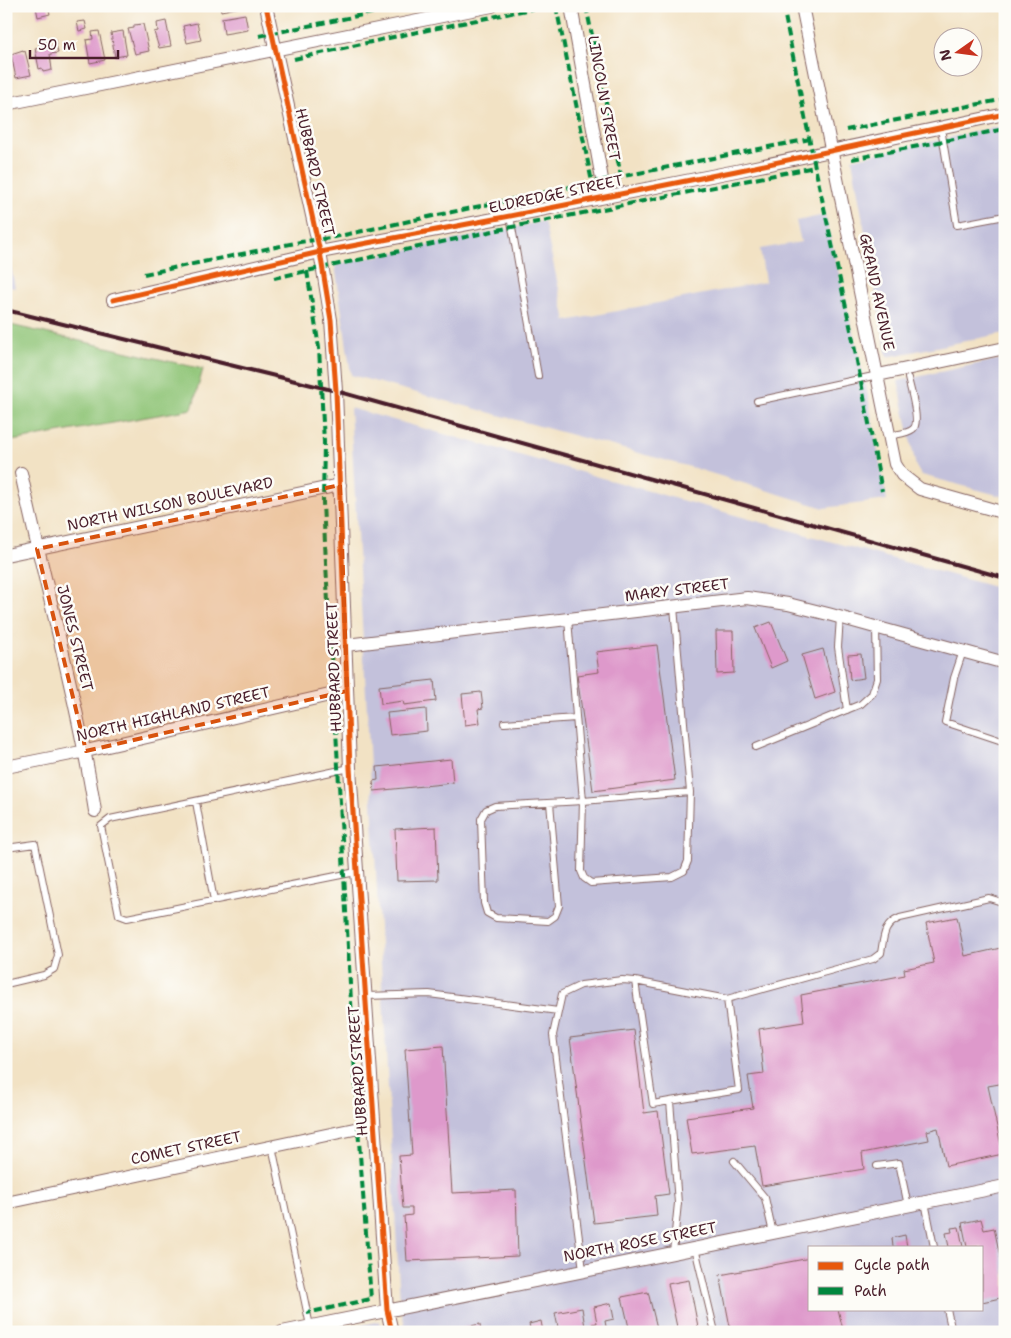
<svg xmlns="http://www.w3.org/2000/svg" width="1011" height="1338" font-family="'Shantell Sans',sans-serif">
  <rect width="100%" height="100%" fill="#fdfcf7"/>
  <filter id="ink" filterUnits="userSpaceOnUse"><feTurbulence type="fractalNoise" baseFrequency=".02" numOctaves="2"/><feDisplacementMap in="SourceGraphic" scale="10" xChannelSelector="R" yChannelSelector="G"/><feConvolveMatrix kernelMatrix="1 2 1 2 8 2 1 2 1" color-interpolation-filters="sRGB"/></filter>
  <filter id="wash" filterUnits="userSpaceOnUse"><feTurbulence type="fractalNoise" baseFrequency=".0096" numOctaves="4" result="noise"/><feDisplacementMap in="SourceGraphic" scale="20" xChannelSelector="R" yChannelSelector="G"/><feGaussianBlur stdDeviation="1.12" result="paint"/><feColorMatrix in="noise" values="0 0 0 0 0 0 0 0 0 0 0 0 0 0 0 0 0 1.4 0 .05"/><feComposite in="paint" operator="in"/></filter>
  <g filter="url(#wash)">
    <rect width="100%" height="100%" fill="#f2e2c4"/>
    <path fill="#c3c1db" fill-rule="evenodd" d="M1005,125V333L887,357L852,159Z
      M825,215L866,386L887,500L824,508L694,468L351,375L335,265L544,221L566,321L765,282L760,249L801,242L796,221Z
      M6,241L15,288L6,286Z
      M1005,358V497L922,475L916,467L898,381Z
      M350,408L1005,590V1332H406L400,1302ZM810,1247H982V1309H810Z
      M380,1321L382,1332H330Z"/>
    <path fill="#8ec476" stroke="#6c7250" d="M6,324L203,369L192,409L6,442Z"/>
    <g id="blocks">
      <path fill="#de99cb" d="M48,6L50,14L38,17L36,7Z
        M220,6H241V7L221,11Z
        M245,14L248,30L224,34L222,18Z
        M85,21L87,29L79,31L77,22Z
        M166,21L171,46L159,48L154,32L158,31L157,23Z
        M197,23L201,40L187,43L183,26Z
        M143,24L149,51L135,54L128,29L134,28V25Z
        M99,31L105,60L90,63L86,40L93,39L92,32Z
        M123,31L127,55L115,57L111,33Z
        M55,40L58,53L50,54L52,70L43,72L42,68L39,69L35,48L40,47L39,44Z
        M23,50V52L25,51L31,75L16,78L11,54Z
        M771,622L787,661L771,668L755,628Z
        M716,631H733L734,673L717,674Z
        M657,645L675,780L593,791L577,675L599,672L596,652Z
        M823,649L835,692L815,699L802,655Z
        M861,654L864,678L850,680L848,655Z
        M434,680L436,701L404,705L403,701L381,704L379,686Z
        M481,692L483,708L478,709L480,723L465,725L462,694Z
        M426,709L427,731L390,735L387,713Z
        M451,759L453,783L374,791L373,781L378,780L377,767Z
        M436,827L438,880L397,881L395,829Z
        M957,917L965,956L1005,947V1083L988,1086L1003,1154L946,1166L938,1128L927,1131L929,1140L862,1153L864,1169L762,1186L755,1146L692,1154L686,1117L753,1108L748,1076L764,1074L759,1029L804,1022L801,995L905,975L904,969L934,963L926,923Z
        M634,1030L644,1113L658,1111L669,1194L655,1196L657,1216L594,1223L570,1038Z
        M443,1046L452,1193L516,1190L518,1256L407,1261L404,1216L412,1215V1208H403L399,1156L412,1155L405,1049Z
        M981,1219L984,1230L994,1228L1005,1279V1297L982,1302V1247H967L962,1223Z
        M959,1227L963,1247H949L946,1233L952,1232L951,1228Z
        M905,1235L907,1247H893L892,1238Z
        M810,1258V1309H838L843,1330L836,1332H731L720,1275Z
        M689,1280L699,1332H678L668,1284Z
        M648,1292L658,1332H630L622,1297Z
        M611,1303L614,1319L605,1321L607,1332H594L592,1324L597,1323L594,1307Z
        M582,1308L585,1327L559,1332L555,1313Z
        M541,1321L543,1332H531L529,1324Z
        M480,1324L481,1332H449V1331Z"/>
    </g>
  </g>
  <g filter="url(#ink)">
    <use href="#blocks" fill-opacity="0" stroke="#856361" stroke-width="1"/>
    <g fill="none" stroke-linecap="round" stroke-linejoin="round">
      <g stroke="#856361" stroke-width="8">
        <path id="service" d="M941,128L957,225L1005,216
          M510,216L538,376
          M757,401L878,375
          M889,436C896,434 907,434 913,429C921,423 910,388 908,378
          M840,617L838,647L847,710
          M568,619L583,801L690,792L674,607
          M963,651L954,678L945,722L1005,742
          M504,723L576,718
          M756,747L861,704L872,694L877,679L876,627
          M350,768L110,819L101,826L119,915L127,918L356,872
          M196,802L214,901
          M550,803L559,906L555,916L548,921L496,918L487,913L484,903L481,819L486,810L495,806L583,801L581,871L584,878L591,883L672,877L684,871L688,861L690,792
          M6,848L35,844L58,955L54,969L44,975L6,984
          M635,981L727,999L739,1090L670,1101
          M366,996L429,994L558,1011
          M727,999L873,959L881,953C884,936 883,925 900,918L989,898L1005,903
          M272,1146L310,1326
          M734,1161L765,1198L773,1233
          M877,1166L899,1163L908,1206
          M925,1202L934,1247
          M695,1248L715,1332
          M583,1270L553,1035L562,994L581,985L622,980L635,981L653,1104L670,1101L678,1203L673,1252
          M947,1309L952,1332"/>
      </g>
      <g stroke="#856361" stroke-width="14">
        <path id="minor" d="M266,6L320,252L331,320L336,391L350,768L387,1310L392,1332
          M571,6L605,196
          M802,6L895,464L902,475L920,489L1005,513
          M6,104L492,6
          M113,300L320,252L510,216L736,171L1005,114
          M878,375L1005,348
          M21,473C45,586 77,697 95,811
          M6,555L340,485
          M346,645L747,598L788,604L828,614L1005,663
          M6,767L86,751L347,691
          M6,1203L373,1125
          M282,1332L1005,1186"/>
      </g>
      <use href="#service" stroke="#fff" stroke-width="6"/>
      <use href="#minor" stroke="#fff" stroke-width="12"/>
      <path stroke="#4a1f2b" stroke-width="4" d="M6,310L336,391L1005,578"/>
      <path stroke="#00873e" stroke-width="4" stroke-dasharray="8 4" stroke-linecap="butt" d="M556,6L592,182
        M586,6L621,176
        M783,6L815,167L851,330L882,491
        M259,36L406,6
        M294,59L398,36L546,6
        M846,130L1005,99
        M852,159L1005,129
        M307,271L319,348L324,442L323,503L330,642L334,694L358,1128L371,1299L307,1313
        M144,274L300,242L330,238C489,204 649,170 810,139
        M274,278L512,227L815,167"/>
      <g stroke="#fdfcf7" stroke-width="8">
        <path id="cycleway" d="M266,6L320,252L331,320L336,391L350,768L387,1310L392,1332
          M113,300L320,252L510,216L736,171L1005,114"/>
      </g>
      <use href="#cycleway" stroke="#e8590c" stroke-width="5"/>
    </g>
  </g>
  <path fill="#d8530f" fill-opacity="0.2" stroke="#d8530f" stroke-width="4" stroke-dasharray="10 6" stroke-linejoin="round" d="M340,485L347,691L86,751L37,549Z"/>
  <g text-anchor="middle" stroke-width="5" stroke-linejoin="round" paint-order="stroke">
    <g font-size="15" fill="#4a1f2b" stroke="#fdfcf7">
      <text transform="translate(604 98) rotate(80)" y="5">LINCOLN STREET</text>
      <text transform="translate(315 172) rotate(77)" y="5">HUBBARD STREET</text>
      <text transform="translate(556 194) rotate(-12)" y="5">ELDREDGE STREET</text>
      <text transform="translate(877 292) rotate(78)" y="5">GRAND AVENUE</text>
      <text transform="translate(170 504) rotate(-12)" y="5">NORTH WILSON BOULEVARD</text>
      <text transform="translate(677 590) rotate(-7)" y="5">MARY STREET</text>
      <text transform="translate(75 638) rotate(76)" y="5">JONES STREET</text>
      <text transform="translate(334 667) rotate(-92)" y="5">HUBBARD STREET</text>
      <text transform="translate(173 714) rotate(-13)" y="5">NORTH HIGHLAND STREET</text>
      <text transform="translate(358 1071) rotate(-94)" y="5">HUBBARD STREET</text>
      <text transform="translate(186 1148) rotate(-12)" y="5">COMET STREET</text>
      <text transform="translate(640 1242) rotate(-11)" y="5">NORTH ROSE STREET</text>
    </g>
  </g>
  <rect width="1011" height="1338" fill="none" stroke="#fdfcf7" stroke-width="25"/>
  <rect x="808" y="1246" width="175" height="65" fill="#fdfcf7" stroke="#b5a4a5"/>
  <rect x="818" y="1262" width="25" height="8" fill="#e8590c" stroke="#b5a4a5"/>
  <text x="854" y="1270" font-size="15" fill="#4a1f2b">Cycle path</text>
  <rect x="818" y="1287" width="25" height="8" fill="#00873e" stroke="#b5a4a5"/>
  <text x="854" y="1296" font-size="15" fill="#4a1f2b">Path</text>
  <g transform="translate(958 52) rotate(256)"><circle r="24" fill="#fdfcf7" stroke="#b5a4a5"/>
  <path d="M0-4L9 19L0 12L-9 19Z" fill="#c8321e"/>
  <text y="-8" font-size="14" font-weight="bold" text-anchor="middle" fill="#4a1f2b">N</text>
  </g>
  <path d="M30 50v8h88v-8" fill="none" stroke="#4a1f2b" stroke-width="2.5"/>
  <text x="38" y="50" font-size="15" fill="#4a1f2b" stroke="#fdfcf7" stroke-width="4" paint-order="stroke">50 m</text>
</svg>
